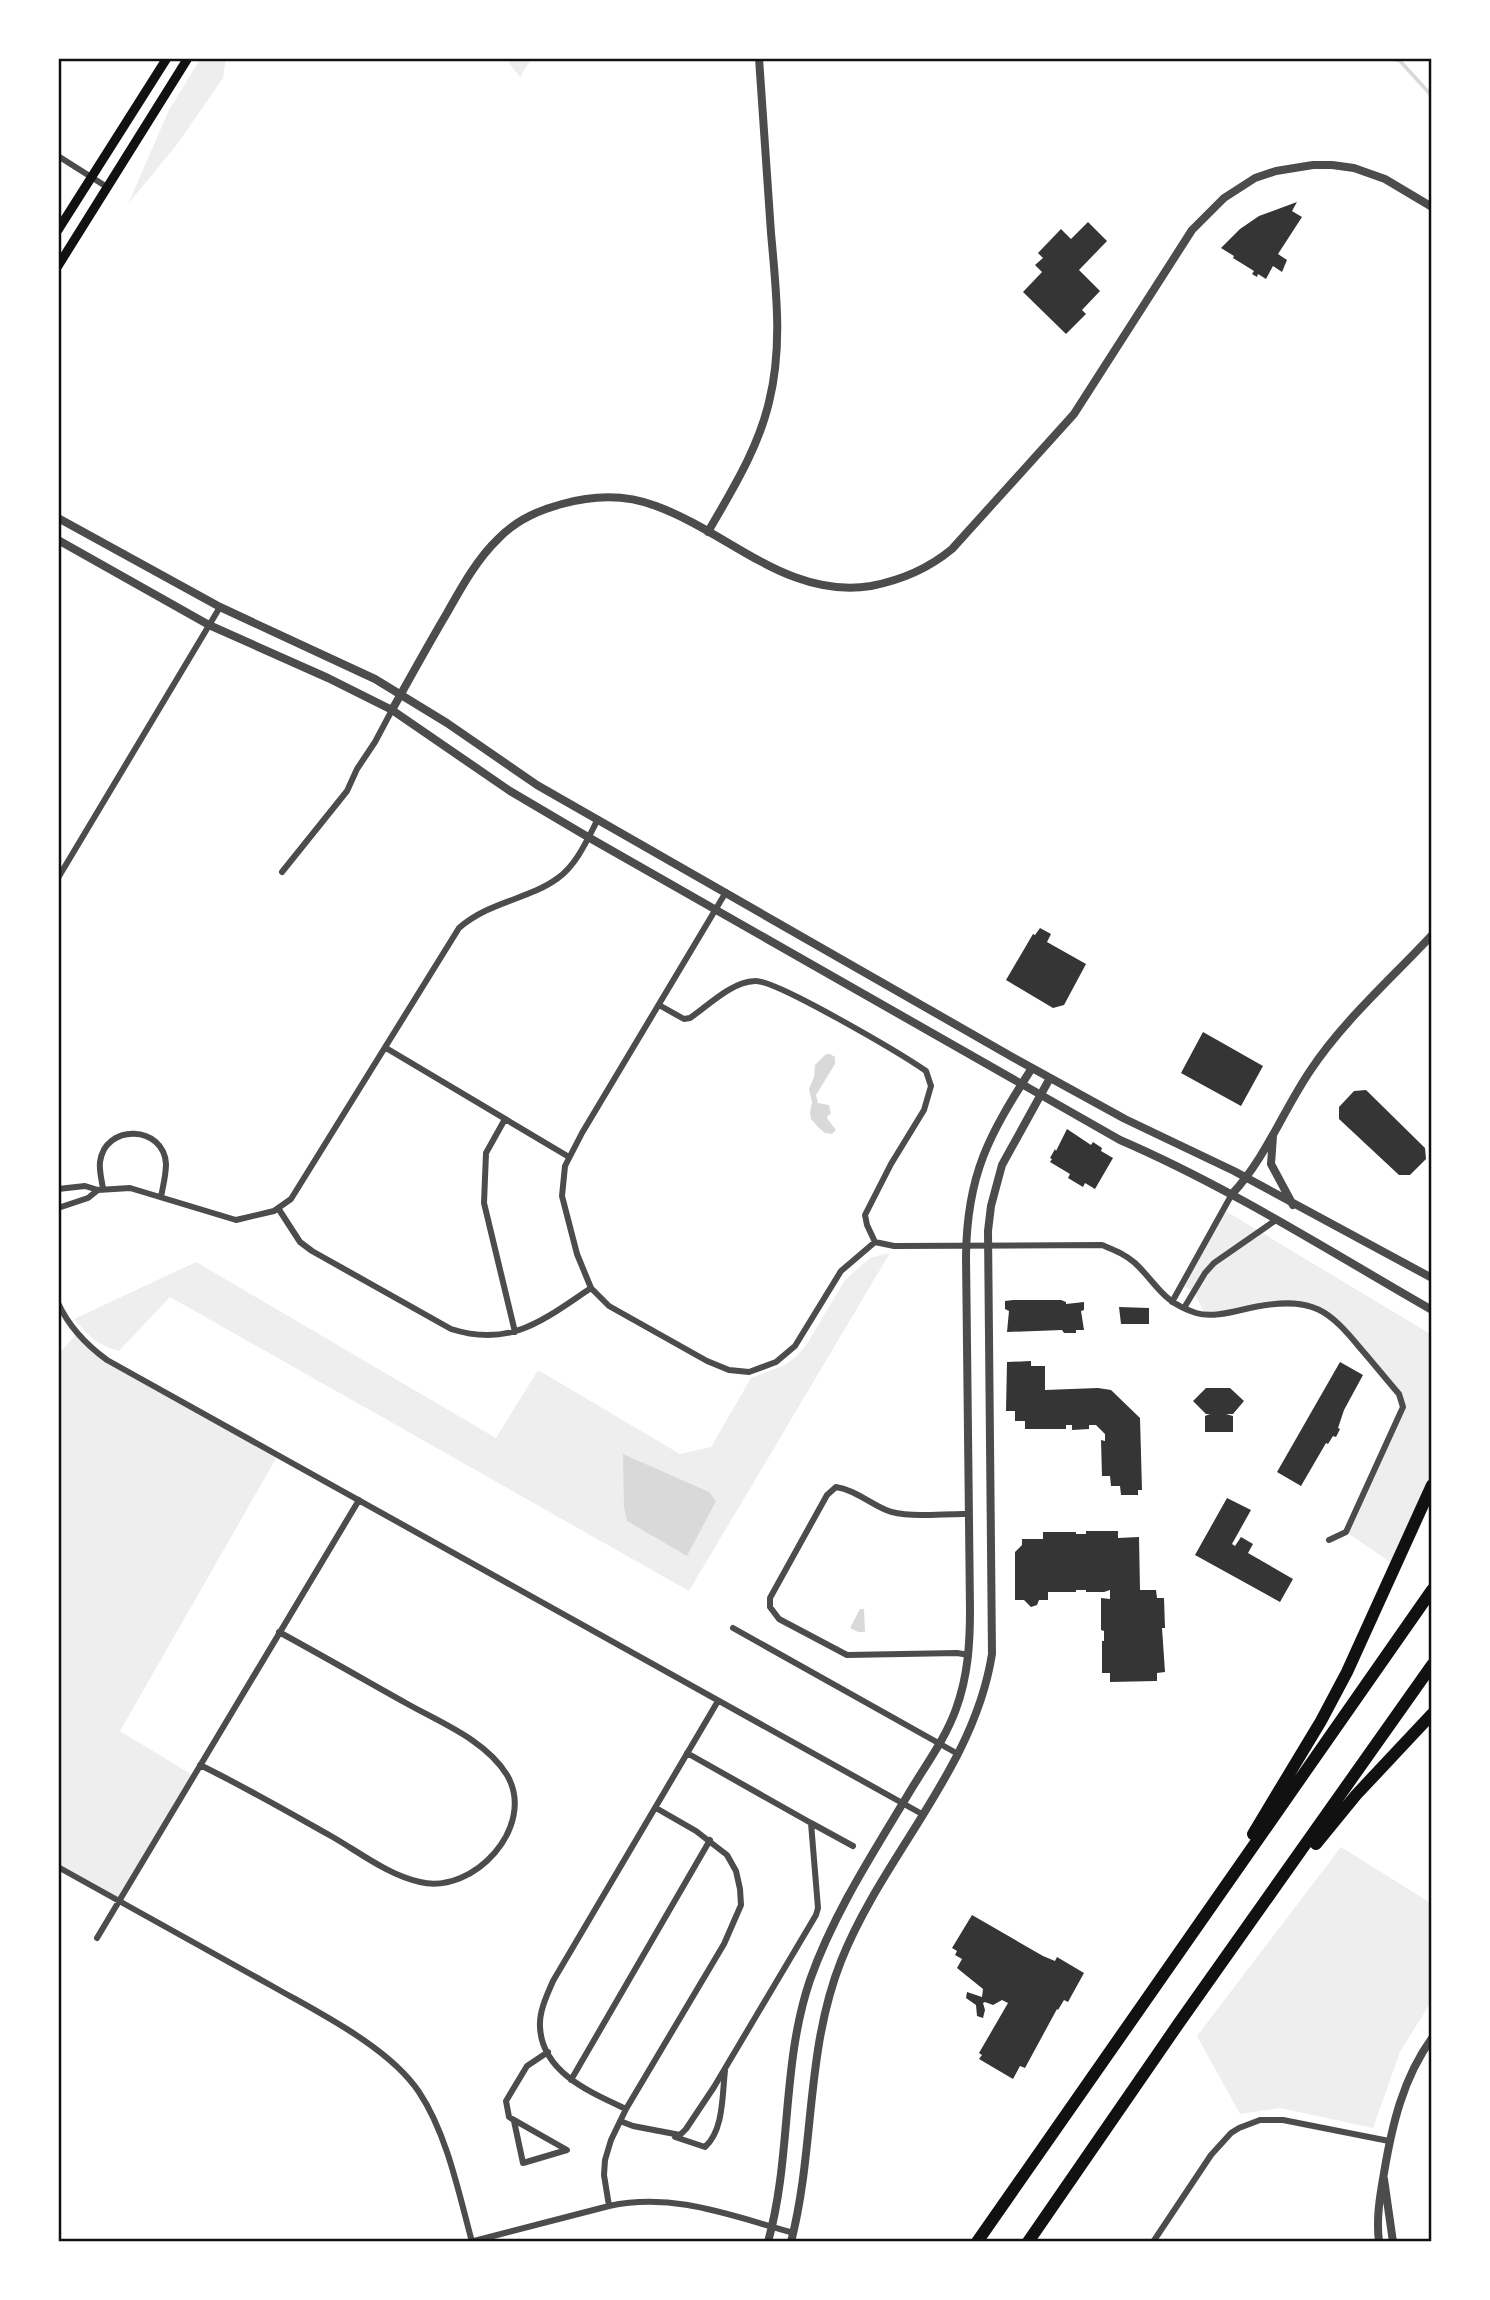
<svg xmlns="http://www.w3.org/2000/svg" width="1490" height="2300" font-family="'Exo 2',sans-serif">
  <rect width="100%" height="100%" fill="#fff"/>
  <path fill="#eee" d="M201,58H226L223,78L178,143L128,204L169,110Z
    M505,58H532L520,77Z
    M1224,1210L1432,1335V1485L1396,1566L1346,1532L1403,1407L1399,1394L1338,1321L1297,1304L1205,1315L1194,1292L1182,1285Z
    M890,1253L689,1591L170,1297L119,1351C99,1346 87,1335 74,1319L196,1262L496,1438L538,1370L680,1454L711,1447L751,1378L785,1365L797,1356L807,1344L845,1280L870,1258Z
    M77,1333L90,1348L278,1455L120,1731L194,1776L118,1900L58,1867V1355Z
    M1341,1847L1432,1904V2000L1400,2052L1373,2128L1280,2108L1240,2114L1197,2036Z"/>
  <path fill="#d9d9d9" d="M826,1054H830L835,1057V1064L816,1095L818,1103L829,1105L831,1114L828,1115L827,1118L836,1130L832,1134L825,1133L819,1128L811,1119L810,1113L812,1102L809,1089L814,1077L815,1065Z
    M623,1454L709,1492L716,1501L687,1556L627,1521L624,1507Z
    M860,1609H864L865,1632H858L850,1628Z"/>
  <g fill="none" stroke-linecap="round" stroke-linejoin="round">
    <path stroke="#d9d9d9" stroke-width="3.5" d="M1388,58L1400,61L1432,96"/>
  </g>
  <path fill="#353535" d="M1297,202L1292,211L1302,217L1278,254L1287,260L1282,272L1273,266L1266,279L1258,274L1257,277L1252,274L1254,271L1233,258L1234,256L1221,248L1240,229L1259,216Z
    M1088,222L1107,241L1079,270L1100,291L1082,310L1086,314L1066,334L1023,292L1042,272L1035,265L1043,258L1038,253L1061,229L1071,239Z
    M1040,928L1051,934L1047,942L1086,964L1064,1005L1053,1008L1006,980L1033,934L1035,935Z
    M1203,1032L1263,1066L1241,1106L1181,1073Z
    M1366,1090L1425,1148L1426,1159L1410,1175H1399L1339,1119V1107L1354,1091Z
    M1067,1129L1091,1145L1093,1142L1102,1148L1101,1151L1113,1158L1095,1189L1085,1183L1083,1187L1068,1178L1070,1174L1050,1162L1052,1159L1050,1158L1055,1149L1056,1151Z
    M1013,1300H1061L1066,1302V1304L1084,1302V1310L1081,1311L1084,1330H1076V1333H1064L1062,1330L1007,1332L1009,1311L1005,1309V1301Z
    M1119,1307L1149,1308V1324H1121Z
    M1031,1361V1366H1045V1390L1098,1388L1111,1390L1140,1418L1142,1490H1138V1495H1121L1120,1486H1111L1110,1476H1102L1101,1440L1105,1441V1434L1096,1425H1089V1429L1072,1430V1425H1066V1429H1025V1421H1015V1411H1006L1007,1362Z
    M1340,1362L1363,1375L1344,1410L1338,1428L1340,1429L1336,1437L1333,1436L1328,1444L1326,1443L1301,1486L1277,1472Z
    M1206,1388H1230L1244,1401L1233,1414H1226L1233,1416V1432H1205V1416L1210,1414H1206L1193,1401Z
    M1227,1498L1251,1510L1232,1544L1235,1546L1241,1537L1253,1544L1248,1553L1293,1579L1280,1602L1195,1555Z
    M1086,1531H1118V1538L1139,1537L1140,1590H1156L1157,1598H1164L1165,1628H1162L1165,1672L1157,1673V1681L1110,1682V1673H1102V1641H1104V1631L1101,1630V1598L1110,1599V1590L1104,1592H1086V1590H1076V1592H1048V1600H1039L1037,1605L1031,1607L1024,1600H1015V1552L1022,1545V1539H1043V1532H1076V1534H1086Z
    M972,1915L1043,1956L1055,1961L1057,1957L1084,1973L1068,2002L1064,2000L1058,2010L1057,2009L1025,2068L1020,2066L1013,2079L979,2059L982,2055L979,2053L1008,2003L1002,2000L993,2005L985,2002L983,2003L985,2010L983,2018L977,2016L976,2005L966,1998L967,1992L982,1997L983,1989L957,1968L962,1959L955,1955L957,1951L952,1948Z"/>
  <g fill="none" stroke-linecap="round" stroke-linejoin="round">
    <path stroke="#4c4c4c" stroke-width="6" d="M58,156L107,187
      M282,872L347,791L357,769L375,742L392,710
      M58,878L220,607
      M726,892L582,1133L565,1166L562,1196L577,1254L591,1288L609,1306L707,1361L729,1370L749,1372L776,1362L795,1346L841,1271L875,1242
      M659,1005L684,1019L690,1018C709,1005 731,982 755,981C775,979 903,1055 926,1071L931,1086L924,1110L891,1164L865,1215L867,1225L875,1242L894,1246L1102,1245C1114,1250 1125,1254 1135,1263C1158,1285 1162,1302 1196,1313C1215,1319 1241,1309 1260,1306C1313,1297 1329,1310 1361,1349C1374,1364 1386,1379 1399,1394L1403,1407L1346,1532L1329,1540
      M386,1048L569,1157
      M505,1119L486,1153L484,1203L515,1332
      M58,1189L85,1186L98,1190L130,1188L236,1220L274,1211L291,1199L459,928C490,901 528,900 558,878C577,864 587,840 598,819
      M103,1189C102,1181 99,1171 100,1162C105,1123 164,1125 166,1164C166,1175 163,1186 161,1197
      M58,1208L88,1198L98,1190
      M278,1208L300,1242L312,1251L451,1329C511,1348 543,1320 591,1288
      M1172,1302L1232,1194
      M58,1303C69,1327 85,1344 107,1360L922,1814
      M1184,1308L1205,1273L1214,1263L1276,1220
      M968,1514C945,1513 907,1519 886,1510C869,1503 855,1490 836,1487L827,1495L770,1598V1607L779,1619L847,1655L957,1653L969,1655
      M733,1628L958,1754
      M200,1765C245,1787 288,1812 331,1836C359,1852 388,1875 420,1882C474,1895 537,1826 507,1775C486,1740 439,1722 404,1702C363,1679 321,1655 279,1632
      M811,1823L853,1846
      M58,1867C129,1907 201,1946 272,1986C319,2013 389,2047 419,2092C447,2134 459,2194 472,2242
      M97,1938L359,1500
      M571,2080L710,1840
      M626,2109C592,2093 542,2073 540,2027C539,2011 547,1995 553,1981L718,1701
      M514,2121L523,2163L567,2150L509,2117L506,2101L527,2066L548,2052
      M620,2121L633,2126L680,2135L686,2129L714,2087L816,1915L818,1908L811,1823L687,1753
      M675,2137L705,2147C724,2130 722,2095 725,2071
      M609,2206L604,2175L605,2160L611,2140L626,2109L724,1944L741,1905L740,1889L736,1871L727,1855L696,1831L656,1808
      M470,2242L609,2206C675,2192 731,2216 794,2233
      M1153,2242L1211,2155L1231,2133L1239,2128L1260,2120H1283L1389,2141"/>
    <path stroke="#4c4c4c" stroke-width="8" d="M58,518L220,607L375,679L447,723L537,785L1014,1058L1125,1119L1234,1171L1432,1278
      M708,532C732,490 758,449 769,402C783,347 776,289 771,233C767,175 763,116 759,58
      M58,540L209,625L328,678L392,710L510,791L588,837L1120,1140C1229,1187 1329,1251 1432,1310
      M392,710C410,678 428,645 447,613C461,588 477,559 498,539C515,521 539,510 562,504C594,495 625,494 656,506C730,533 787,599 871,586C902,580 928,569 952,549L1074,414L1192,230L1224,198L1255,178L1276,171L1313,165H1332L1354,168L1385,179L1432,207
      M1273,1136L1271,1164L1293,1205
      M1232,1194C1265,1159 1283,1111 1310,1071C1343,1021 1391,979 1432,935
      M1384,2179L1393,2242
      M768,2242C792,2156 781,2065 810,1980C834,1912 875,1850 912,1788C928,1762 946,1737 956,1709C968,1676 970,1644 970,1609L966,1256C967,1174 989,1135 1032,1068
      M791,2242C815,2149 805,2052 841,1961C883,1855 974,1769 992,1654L988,1231L991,1206L1002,1165L1050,1078
      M1379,2242C1376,2218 1380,2196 1384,2173C1392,2125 1403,2078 1432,2038"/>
    <path stroke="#111" stroke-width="9" d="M58,230L167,58
      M58,266L188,58"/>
    <path stroke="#111" stroke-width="12" d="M1253,1834L1321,1721L1347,1672L1432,1485
      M1316,1844L1356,1795L1432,1714
      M977,2242L1432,1590
      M1028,2242L1179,2023L1432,1665"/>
  </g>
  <rect width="1490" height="2300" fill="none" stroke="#ffffff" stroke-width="119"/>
  <rect x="60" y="60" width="1370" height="2180" fill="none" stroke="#111" stroke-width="2.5"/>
</svg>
